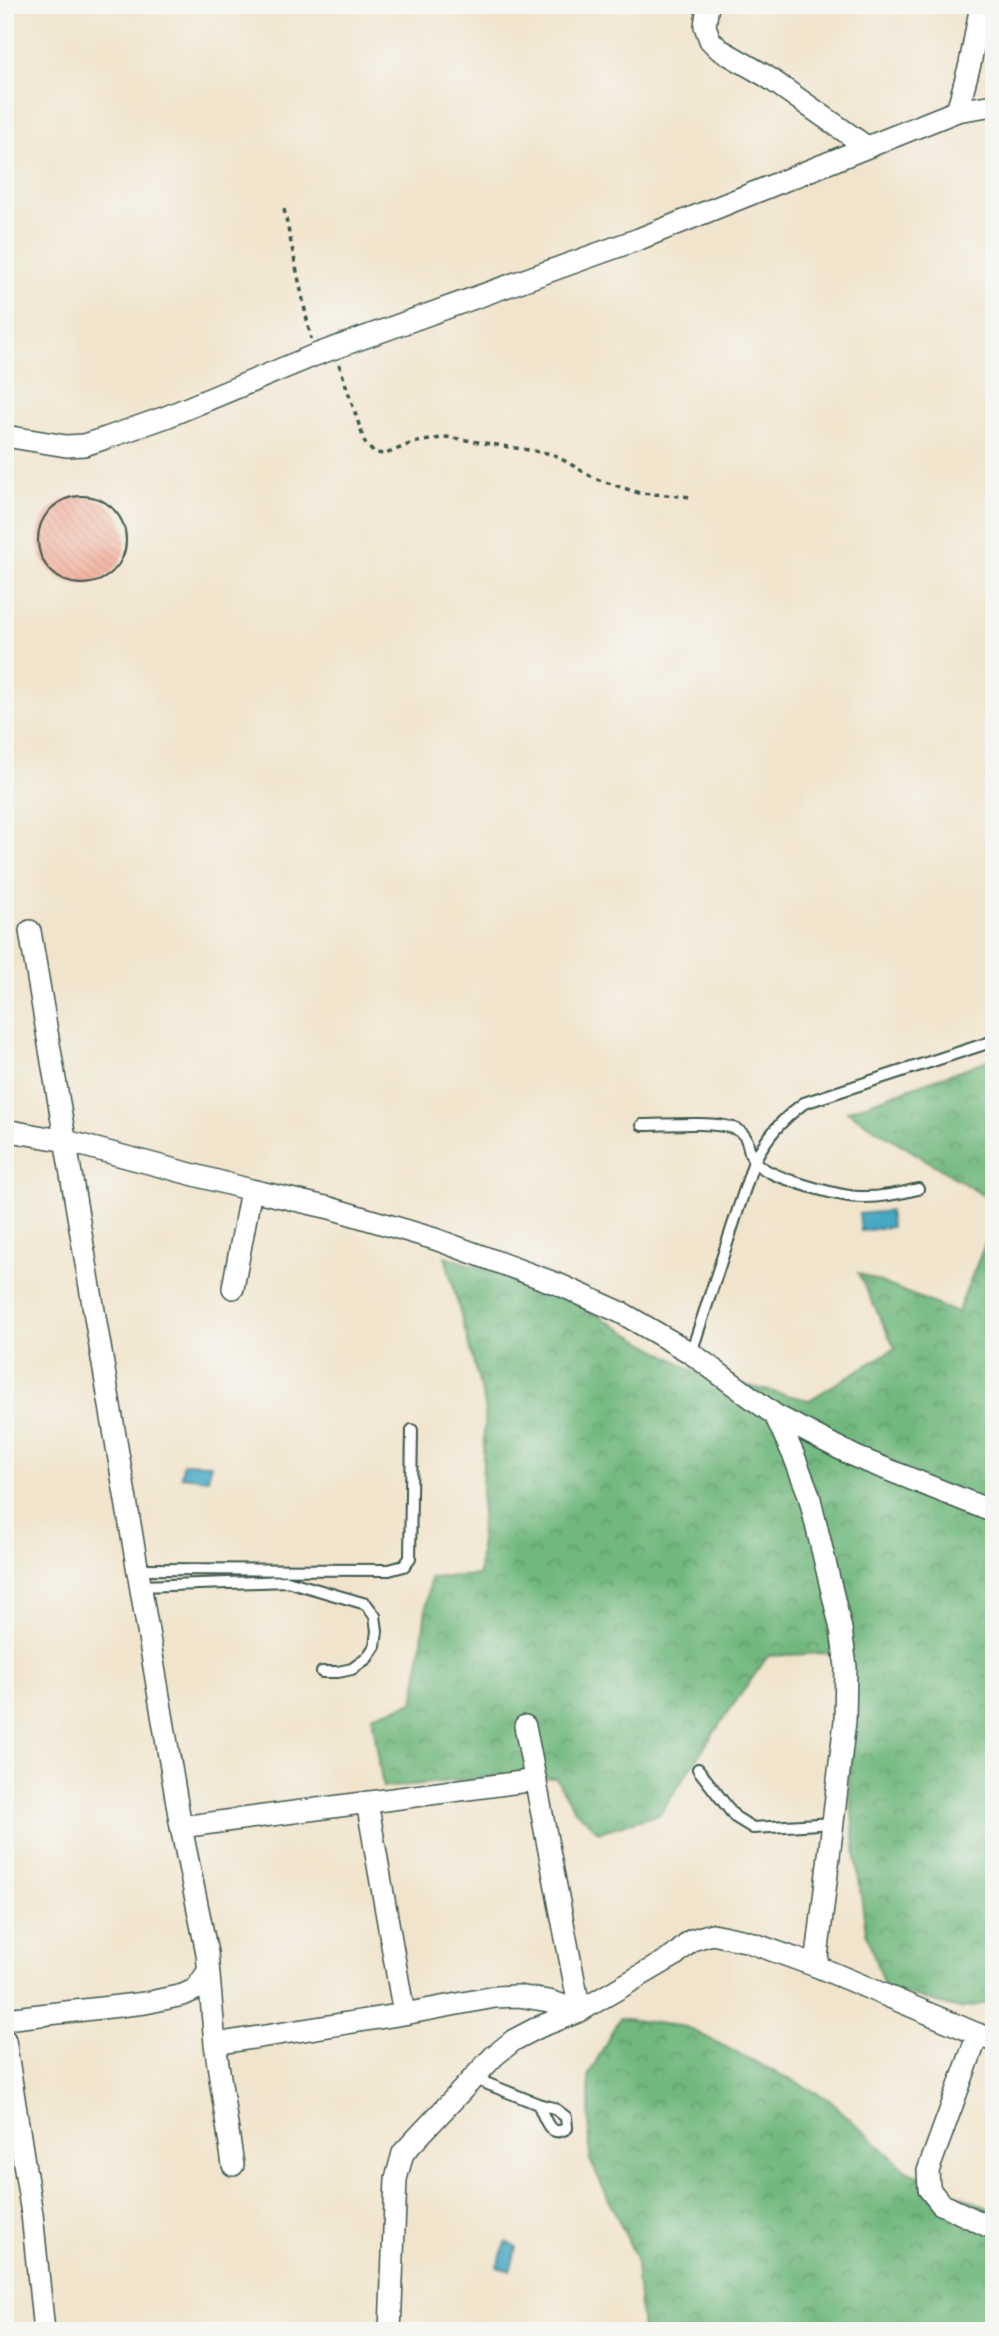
<svg xmlns="http://www.w3.org/2000/svg" width="999" height="2336" font-family="'Libre Bodoni',serif">
  <defs>
    <pattern id="forest-crowns" width="20" height="18" patternUnits="userSpaceOnUse" patternTransform="scale(1.75)"><rect width="20" height="18" fill="#71b87e"/><path d="M2 6a3 3 0 1 1 6 0M12 15a3 3 0 1 1 6 0" fill="none" stroke="#5c9768"/></pattern>
    <pattern id="building-back-hatch" width="6" height="6" patternUnits="userSpaceOnUse" patternTransform="scale(1.75)"><rect width="6" height="6" fill="#f3a48e"/><path d="M-1 5l2 2M0 0l6 6M5-1l2 2" fill="none" stroke="#c48775"/></pattern>
  </defs>
  <rect width="100%" height="100%" fill="#f6f6f2"/>
  <filter id="ink" filterUnits="userSpaceOnUse"><feTurbulence type="fractalNoise" baseFrequency=".0143" numOctaves="2"/><feDisplacementMap in="SourceGraphic" scale="14" xChannelSelector="R" yChannelSelector="G"/><feConvolveMatrix kernelMatrix="1 2 1 2 8 2 1 2 1" color-interpolation-filters="sRGB"/></filter>
  <filter id="wash" filterUnits="userSpaceOnUse"><feTurbulence type="fractalNoise" baseFrequency=".00686" numOctaves="4" result="noise"/><feDisplacementMap in="SourceGraphic" scale="28" xChannelSelector="R" yChannelSelector="G"/><feGaussianBlur stdDeviation="1.57" result="paint"/><feColorMatrix in="noise" values="0 0 0 0 0 0 0 0 0 0 0 0 0 0 0 0 0 1.4 0 .05"/><feComposite in="paint" operator="in"/></filter>
  <g filter="url(#wash)">
    <rect width="100%" height="100%" fill="#f1e4cc"/>
    <path fill="url(#forest-crowns)" stroke="#487a59" stroke-width="2" d="M994,1058V1202L847,1111Z
      M994,1222V2001L960,2009L885,1989L866,1932L857,1866L849,1782L855,1693L828,1653L768,1656L717,1728L660,1814L599,1832L574,1809L556,1778L501,1776L383,1788L372,1716L414,1702L430,1578L479,1575L485,1405L445,1256L565,1297L703,1376L809,1400L895,1348L858,1273L957,1313Z
      M619,2018L686,2027L827,2098L906,2170L994,2211V2331H642L635,2255L590,2160L589,2075Z"/>
    <path fill="#44a7c3" stroke="#32727c" stroke-width="2" d="M889,1211L891,1227L861,1231L859,1214Z
      M183,1463L211,1464L208,1479L181,1476Z
      M506,2242L517,2247L510,2271L497,2266Z"/>
    <g id="blocks">
      <path fill="url(#building-back-hatch)" d="M38 540a44 44 0 1 1 88 0a44 44 0 1 1-88 0Z"/>
    </g>
  </g>
  <g filter="url(#ink)">
    <use href="#blocks" fill-opacity="0" stroke="#3e564b" stroke-width="2"/>
    <g fill="none" stroke-linecap="round" stroke-linejoin="round">
      <g stroke="#3e564b" stroke-width="14">
        <path id="service" d="M642,1125C666,1125 711,1121 733,1128C753,1135 745,1151 755,1162C766,1173 784,1178 798,1183C848,1199 867,1202 918,1189
          M691,1353L754,1161C767,1137 781,1120 804,1103L994,1041
          M138,1569L389,1570L404,1566L410,1558L412,1430
          M141,1586L287,1581L366,1604L375,1616L377,1631L375,1646L367,1658L352,1669L338,1672H322
          M698,1769L735,1817L753,1828L834,1823
          M473,2078L538,2104C545,2116 548,2140 567,2128L566,2117L554,2108L538,2104"/>
      </g>
      <g stroke="#3e564b" stroke-width="24">
        <path id="minor" d="M708,5L705,26L710,40L719,49L766,76L867,147
          M957,111L994,105
          M5,436L66,446L84,445L106,438L166,417L315,355L639,239L957,111L970,64L981,5
          M30,931L181,1827L207,1953L215,2044L233,2165
          M5,1130L66,1141L251,1190L330,1208L435,1239L560,1285L622,1313L691,1353L775,1415L856,1457L994,1512
          M233,1288L251,1190
          M775,1415L794,1456L809,1495L841,1629L846,1667L845,1721L816,1966
          M367,1802L404,2014
          M181,1827L536,1780
          M5,2019L145,2003L183,1995L196,1989L207,1973
          M978,2034L928,2171L929,2189L941,2204L994,2229
          M5,2040L32,2214L44,2331
          M215,2044L404,2014L495,1997L518,1996L549,2001L580,2011L525,1726
          M390,2331L396,2179L403,2153L494,2056L514,2040L539,2027L580,2011L674,1956L692,1940L712,1934L746,1941L816,1966L994,2041"/>
      </g>
      <path stroke="#3e564b" stroke-width="3.5" stroke-dasharray="5 5" stroke-linecap="butt" d="M284,209L311,339
        M339,364L365,443L374,453L386,454L412,443L447,437L553,454L596,479L639,493L693,497"/>
      <use href="#service" stroke="#fff" stroke-width="10"/>
      <use href="#minor" stroke="#fff" stroke-width="21"/>
    </g>
  </g>
  <rect width="999" height="2336" fill="none" stroke="#f6f6f2" stroke-width="28"/>
</svg>
